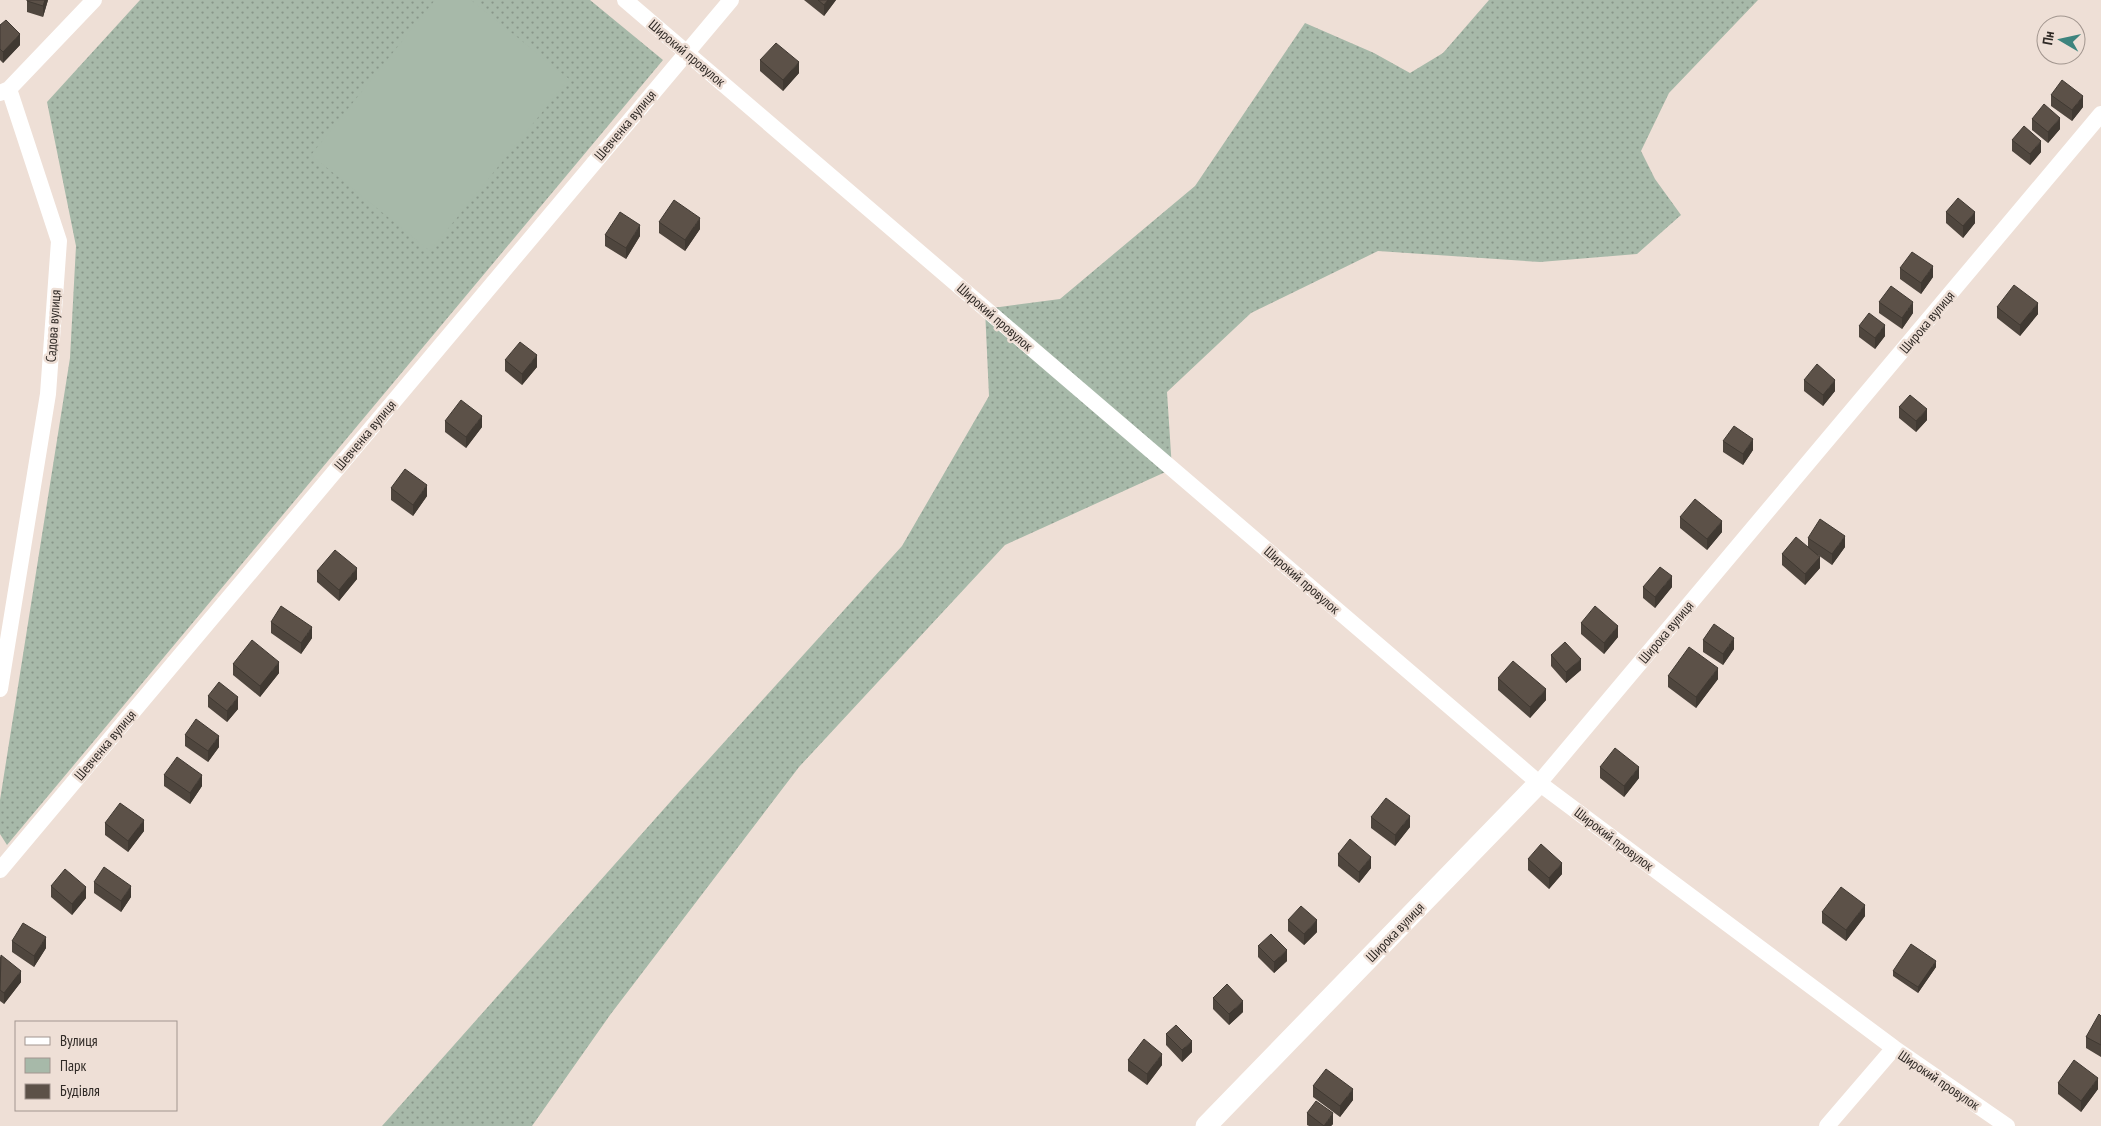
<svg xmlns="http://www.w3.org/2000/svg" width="2101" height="1126" font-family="'PT Sans Narrow',sans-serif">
  <defs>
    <pattern id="grass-dots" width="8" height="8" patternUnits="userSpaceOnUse" patternTransform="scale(1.25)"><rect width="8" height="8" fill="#a7b9a9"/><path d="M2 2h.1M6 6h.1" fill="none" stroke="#889689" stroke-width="1.8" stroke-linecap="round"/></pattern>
  </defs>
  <rect width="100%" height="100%" fill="#eedfd6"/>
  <path fill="url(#grass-dots)" d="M140,0H590L663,60L7,845L0,834V800L70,358L76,246L47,102Z
    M1489,0H1758L1669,93L1641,151L1655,179L1681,215L1637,254L1540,262L1378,251L1251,313L1167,392L1172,469L1005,545L799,767L610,1015L532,1126H382L679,792L902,546L989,396L985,309L1060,299L1195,186L1305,23L1374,53L1410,73L1443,53Z"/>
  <path fill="#a7b9a9" d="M435,0H471L569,79L430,251L311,155Z"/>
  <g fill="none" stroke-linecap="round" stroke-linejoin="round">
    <path stroke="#fff" stroke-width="16" d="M625,0L1539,783L1894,1048L2007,1126
      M0,93L9,89L94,0
      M0,689L48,394L59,241L9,89
      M1539,783L2101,114
      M0,870L731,0
      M1827,1126L1894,1048"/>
    <path stroke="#fff" stroke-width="21" d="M1206,1126L1539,783"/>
  </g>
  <path fill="#4f463e" d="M48,0L43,17L27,12V1Z
    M804,0H836L824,16Z
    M0,25L20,45L3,63L0,60Z
    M760,60L799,73L783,91L760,71Z
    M2051,95L2083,107L2072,121L2051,106Z
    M2032,119L2060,129L2048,143L2032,130Z
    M2012,140L2041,152L2030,165L2012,151Z
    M1946,212L1975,223L1963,238L1946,223Z
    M659,222L700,229L685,251L659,233Z
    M605,235L640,236L626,259L605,246Z
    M1900,268L1933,277L1921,294L1900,279Z
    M1879,302L1913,313L1902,329L1879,313Z
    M1997,307L2038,314L2020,336L1997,318Z
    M1859,326L1885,336L1875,349L1859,337Z
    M505,360L537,367L522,385L505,371Z
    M1804,380L1835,391L1823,406L1804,391Z
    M1899,407L1927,420L1916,432L1899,418Z
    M445,421L482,427L466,448L445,432Z
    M1723,441L1753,450L1743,465L1723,452Z
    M391,488L427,496L413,516L391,500Z
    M1680,517L1722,532L1707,550L1680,528Z
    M1808,538L1845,547L1832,565L1818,555L1820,568L1805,585L1782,565V554L1808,547Z
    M317,571L357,579L339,601L317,582Z
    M1643,587H1672L1655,608L1643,598Z
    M271,622L312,638L301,654L271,633Z
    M1581,623L1618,637L1604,654L1581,634Z
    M1703,640L1734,649L1723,665L1703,652Z
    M1551,655L1581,670L1566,683L1551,666Z
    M233,664L279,673L260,697L233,675Z
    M1668,676L1718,679L1696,708L1668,687Z
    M1498,678L1546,700L1530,718L1498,690Z
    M208,696L238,709L227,722L208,707Z
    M185,735L219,747L208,762L185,746Z
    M1600,767L1639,778L1624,797L1600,778Z
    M164,775L202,786L190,804L164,786Z
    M1371,817L1410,827L1395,846L1371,828Z
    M105,823L144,831L128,852L105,835Z
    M1338,854L1371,868L1359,883L1338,866Z
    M1528,859L1562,874L1549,889L1528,870Z
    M94,882L131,897L121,912L94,893Z
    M51,886L86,898L72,915L51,897Z
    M1822,912L1865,916L1846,941L1822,923Z
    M1288,920L1317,932L1304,945L1288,931Z
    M12,941L46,948L34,967L12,952Z
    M1258,946L1287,961L1274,973L1258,957Z
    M0,956L21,982L4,1004L0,1001Z
    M1936,967L1918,993L1893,976V971Z
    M1213,998L1243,1012L1229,1025L1213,1009Z
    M2101,1016V1057L2086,1048V1037Z
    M1166,1034L1192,1052L1182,1062L1166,1045Z
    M1128,1060L1162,1065L1147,1085L1128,1071Z
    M2058,1083L2098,1089L2081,1112L2058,1094Z
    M1313,1086L1353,1100L1340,1117L1313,1097Z
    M1307,1113L1333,1124L1331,1126H1309L1307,1125Z"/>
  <path fill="#403932" d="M45,0H48L43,17V6Z
    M828,0H836L824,16V5Z
    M20,34V45L3,63V52Z
    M799,62V73L783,91V80Z
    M2083,96V107L2072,121V110Z
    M2060,118V129L2048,143V132Z
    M2041,141V152L2030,165V154Z
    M1975,212V223L1963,238V226Z
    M700,218V229L685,251V240Z
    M640,225V236L626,259V248Z
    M1933,266V277L1921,294V283Z
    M1913,302V313L1902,329V318Z
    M2038,303V314L2020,336V325Z
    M1885,325V336L1875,349V338Z
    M537,355V367L522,385V374Z
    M1835,380V391L1823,406V395Z
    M1927,409V420L1916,432V421Z
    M482,416V427L466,448V437Z
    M1753,439V450L1743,465V454Z
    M427,485V496L413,516V505Z
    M1722,521V532L1707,550V539Z
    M1845,536V547L1832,565V554Z
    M1820,557V568L1805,585V574Z
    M357,568V579L339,601V590Z
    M1672,576V587L1655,608V597Z
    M1618,626V637L1604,654V643Z
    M312,627V638L301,654V643Z
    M1734,638V649L1723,665V654Z
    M1581,659V670L1566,683V672Z
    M279,662V673L260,697V686Z
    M1718,668V679L1696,708V697Z
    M1546,689V700L1530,718V707Z
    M238,697V709L227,722V711Z
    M219,736V747L208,762V751Z
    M1639,767V778L1624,797V786Z
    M202,775V786L190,804V793Z
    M1410,816V827L1395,846V835Z
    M144,820V831L128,852V841Z
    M1371,857V868L1359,883V872Z
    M1562,863V874L1549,889V878Z
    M131,886V897L121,912V901Z
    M86,887V898L72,915V904Z
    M1865,905V916L1846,941V930Z
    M1317,920V932L1304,945V934Z
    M46,937V948L34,967V956Z
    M1287,950V961L1274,973V962Z
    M1936,961V967L1918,993V987Z
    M21,971V982L4,1004V993Z
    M1243,1001V1012L1229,1025V1014Z
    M1192,1041V1052L1182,1062V1050Z
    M1162,1054V1065L1147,1085V1074Z
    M2098,1078V1089L2081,1112V1101Z
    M1353,1089V1100L1340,1117V1106Z
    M1333,1113V1124L1331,1126H1324Z"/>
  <path fill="#5c5148" stroke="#403932" d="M27,0H45L43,6L27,1Z
    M818,0H828L824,5Z
    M6,20L20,34L3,52L0,49V25Z
    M776,43L799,62L783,80L760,60Z
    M2062,80L2083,96L2072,110L2051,95Z
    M2044,104L2060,118L2048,132L2032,119Z
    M2024,126L2041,141L2030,154L2012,140Z
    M1958,198L1975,212L1963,226L1946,212Z
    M674,200L700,218L685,240L659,222Z
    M620,212L640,225L626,248L605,235Z
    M1912,252L1933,266L1921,283L1900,268Z
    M2014,285L2038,303L2020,325L1997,307Z
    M1891,286L1913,302L1902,318L1879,302Z
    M1869,313L1885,325L1875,338L1859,326Z
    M520,342L537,355L522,374L505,360Z
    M1817,364L1835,380L1823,395L1804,380Z
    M1910,395L1927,409L1916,421L1899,407Z
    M461,400L482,416L466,437L445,421Z
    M1734,426L1753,439L1743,454L1723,441Z
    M405,469L427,485L413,505L391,488Z
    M1695,499L1722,521L1707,539L1680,517Z
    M1820,519L1845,536L1832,554L1808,538Z
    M1796,537L1820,557L1805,574L1782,554Z
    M335,550L357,568L339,590L317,571Z
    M1660,567L1672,576L1655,597L1643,587Z
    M281,606L312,627L301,643L271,622Z
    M1595,606L1618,626L1604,643L1581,623Z
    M1714,624L1734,638L1723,654L1703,640Z
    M252,640L279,662L260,686L233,664Z
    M1565,642L1581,659L1566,672L1551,655Z
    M1689,647L1718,668L1696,697L1668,676Z
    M1513,661L1546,689L1530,707L1498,678Z
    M219,682L238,697L227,711L208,696Z
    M196,719L219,736L208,751L185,735Z
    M1615,748L1639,767L1624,786L1600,767Z
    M177,757L202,775L190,793L164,775Z
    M1386,798L1410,816L1395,835L1371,817Z
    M120,803L144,820L128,841L105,823Z
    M1350,839L1371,857L1359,872L1338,854Z
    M1541,844L1562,863L1549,878L1528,859Z
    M104,867L131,886L121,901L94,882Z
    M65,869L86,887L72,904L51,886Z
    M1841,887L1865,905L1846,930L1822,912Z
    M1301,906L1317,920L1304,934L1288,920Z
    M23,923L46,937L34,956L12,941Z
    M1271,934L1287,950L1274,962L1258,946Z
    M1911,944L1936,961L1918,987L1893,971Z
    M1,955L21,971L4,993L0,990Z
    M1227,984L1243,1001L1229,1014L1213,998Z
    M2099,1014L2101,1016V1045L2086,1037Z
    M1176,1025L1192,1041L1182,1050L1166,1034Z
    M1144,1039L1162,1054L1147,1074L1128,1060Z
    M2074,1060L2098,1078L2081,1101L2058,1083Z
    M1326,1069L1353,1089L1340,1106L1313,1086Z
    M1316,1101L1333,1113L1324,1126L1307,1113Z"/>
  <g text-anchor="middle" stroke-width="5" stroke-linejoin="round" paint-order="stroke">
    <g font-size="14" fill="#2f2925" stroke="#eedfd6">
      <text transform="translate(687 53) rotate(40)" y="5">Широкий провулок</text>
      <text transform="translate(625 125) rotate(-50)" y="5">Шевченка вулиця</text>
      <text transform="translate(995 317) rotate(41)" y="5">Широкий провулок</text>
      <text transform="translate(1927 322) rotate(-50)" y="5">Широка вулиця</text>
      <text transform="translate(53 326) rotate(-86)" y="5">Садова вулиця</text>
      <text transform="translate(365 435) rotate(-50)" y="5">Шевченка вулиця</text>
      <text transform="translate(1302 580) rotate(41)" y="5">Широкий провулок</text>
      <text transform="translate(1666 632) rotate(-50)" y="5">Широка вулиця</text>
      <text transform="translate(105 745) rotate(-50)" y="5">Шевченка вулиця</text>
      <text transform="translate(1614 839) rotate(37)" y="5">Широкий провулок</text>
      <text transform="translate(1395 932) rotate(-46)" y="5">Широка вулиця</text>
      <text transform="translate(1939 1080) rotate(34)" y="5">Широкий провулок</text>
    </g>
  </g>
  <rect x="15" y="1021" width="162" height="90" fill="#eedfd6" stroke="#a2968f"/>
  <rect x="25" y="1037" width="25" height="8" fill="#ffffff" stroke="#a2968f"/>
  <text x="60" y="1046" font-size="15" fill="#2f2925">Вулиця</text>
  <rect x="25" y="1058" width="25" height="15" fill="#a7b9a9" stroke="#a2968f"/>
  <text x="60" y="1071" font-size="15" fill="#2f2925">Парк</text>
  <rect x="25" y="1084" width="25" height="15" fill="#5c5148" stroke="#a2968f"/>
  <text x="60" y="1096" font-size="15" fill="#2f2925">Будівля</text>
  <g transform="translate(2061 40) rotate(279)"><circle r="24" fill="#eedfd6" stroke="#a2968f"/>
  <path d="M0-4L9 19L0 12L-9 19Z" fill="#3d847e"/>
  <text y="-8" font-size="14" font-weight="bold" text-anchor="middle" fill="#2f2925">Пн</text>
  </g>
</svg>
